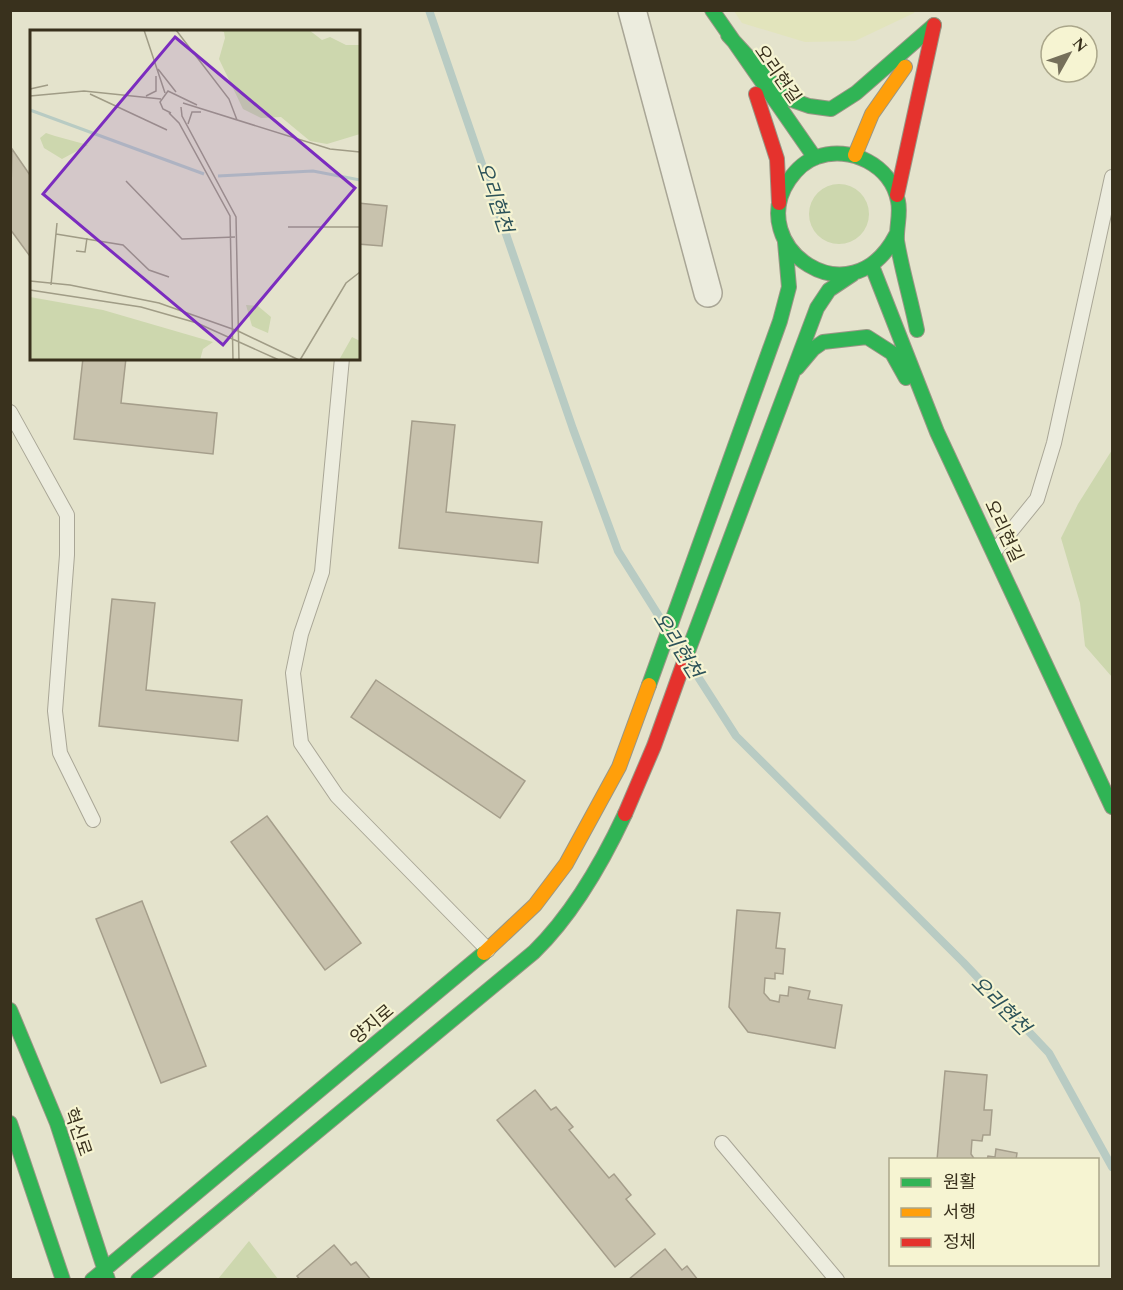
<svg xmlns="http://www.w3.org/2000/svg" width="1123" height="1290" font-family="Spectral,'Noto Sans KR',serif">
  <rect width="100%" height="100%" fill="#e4e3cc"/>
  <path fill="#e2e4bc" d="M734,11H915L914,13L855,41L805,42L742,23Z"/>
  <path fill="#cdd7ae" d="M809 214a30 30 0 1 1 60 0a30 30 0 1 1-60 0Z
    M1112,450V677L1085,646L1080,603L1061,538L1078,504Z
    M249,1241L278,1279H218Z"/>
  <g fill="none" stroke-linecap="round" stroke-linejoin="round">
    <path stroke="#b8cbc3" stroke-width="8" d="M429,10L573,429L618,551L662,621
      M693,669L736,736L963,962L1049,1053L1112,1167"/>
  </g>
  <path fill="#c8c2ad" stroke="#a59e8b" stroke-width="1.5" d="M12,149L32,178V259L10,229Z
    M358,203L387,206L382,246L358,244Z
    M83,358H126L121,403L217,413L213,454L74,439Z
    M412,421L455,425L446,512L542,522L538,563L399,548Z
    M112,599L155,603L146,690L242,700L238,741L99,726Z
    M376,680L525,781L500,818L351,717Z
    M267,816L361,943L325,970L231,842Z
    M142,901L206,1066L161,1083L96,919Z
    M737,910L780,913L776,948L785,949L783,974L775,973V979L765,978L764,993L770,1000L779,1002L780,995L788,996L789,987L810,991L808,999L842,1005L835,1048L748,1032L729,1007Z
    M945,1071L987,1075L984,1110H992L990,1135H983L982,1141L972,1140L971,1154L975,1160H937Z
    M535,1090L551,1110L556,1107L573,1127L569,1130L609,1178L614,1174L631,1195L626,1199L655,1234L615,1267L497,1120Z
    M996,1149L1017,1153L1016,1160H987L988,1156L995,1157Z
    M334,1245L351,1265L356,1262L371,1280H300L297,1276Z
    M665,1249L682,1270L687,1266L698,1280H628Z"/>
  <g fill="none" stroke-linecap="round" stroke-linejoin="round">
    <g stroke="#a9a696" stroke-width="16">
      <path id="lane" d="M342,358L322,572L301,634L293,673L301,743L337,796L488,950
        M10,412L67,515V555L55,711L60,753L93,820
        M994,552L1037,499L1054,443L1112,177
        M722,1143L837,1280"/>
    </g>
    <g stroke="#a9a696" stroke-width="30">
      <path id="street" d="M632,10L708,293"/>
    </g>
    <g stroke="#999685" stroke-width="16">
      <path id="fast" d="M712,10L815,158
        M728,35L786,98L809,106L831,109L856,93L934,25
        M896,235C851,322 744,247 789,180C796,170 805,161 817,157C850,145 891,165 898,201C901,214 896,228 897,241C902,271 911,300 917,330
        M872,266L937,432L1112,807
        M797,368L813,349L823,342L867,337L892,353L906,378
        M684,662L817,308L829,290L853,274
        M649,685L780,321L789,287L785,242
        M10,1010L57,1123L108,1280
        M10,1123L63,1280
        M92,1280L484,953
        M138,1280L534,952C573,914 602,863 625,814"/>
    </g>
    <g stroke="#999685" stroke-width="16">
      <path id="slow" d="M855,155L872,114L905,67
        M484,953L535,905L566,864L619,767L649,685"/>
    </g>
    <g stroke="#999685" stroke-width="16">
      <path id="jam" d="M756,94L777,159L779,203
        M897,195L934,25
        M625,814L654,746L684,662"/>
    </g>
    <use href="#lane" stroke="#ececde" stroke-width="14"/>
    <use href="#street" stroke="#ececde" stroke-width="27"/>
    <use href="#fast" stroke="#30b455" stroke-width="14"/>
    <use href="#slow" stroke="#ff9f0a" stroke-width="14"/>
    <use href="#jam" stroke="#e5322d" stroke-width="14"/>
  </g>
  <g text-anchor="middle" stroke-width="4.5" stroke-linejoin="round" paint-order="stroke">
    <g font-size="18" fill="#39311d" stroke="#f6f4d2">
      <text transform="translate(778 74) rotate(55)" y="6">오리현길</text>
      <text transform="translate(1004 531) rotate(65)" y="6">오리현길</text>
      <text transform="translate(372 1024) rotate(-40)" y="6">양지로</text>
      <text transform="translate(78 1132) rotate(71)" y="6">혁신로</text>
    </g>
    <g font-size="20" font-style="italic" fill="#2c5259" stroke="#f6f4d2">
      <text transform="translate(495 197) rotate(71)" y="7">오리현천</text>
      <text transform="translate(678 645) rotate(58)" y="7">오리현천</text>
      <text transform="translate(1001 1005) rotate(45)" y="7">오리현천</text>
    </g>
  </g>
  <g transform="translate(30 30)">
    <rect width="330" height="330" fill="#e4e3cc"/>
    <path d="M189,0H279L292,10L300,7L316,15H330V104L297,114L280,111L251,87L231,88L213,79L189,29L195,8L194,2ZM16,103L25,106L58,115L32,129L14,118L10,108ZM0,267L73,280L183,312L173,319L170,330H0ZM216,275L228,276L241,287L238,303L222,296ZM322,307L330,311V330H309Z" fill="#cdd7ae"/>
    <path fill="none" stroke="#b8cbc3" stroke-width="3" d="M0,80L174,144M188,146L283,141L330,150"/>
    <path fill="none" stroke="#a09c86" stroke-width="1.5" d="M114,0L135,63M146,0L199,69L207,90M128,39L146,62M0,59L18,55M60,64L137,100M0,66L54,61L131,69M116,66L126,61V46M153,73L300,119L330,122M151,77L152,86L206,187L209,330M139,83L149,93L200,186L203,330M141,83L133,79L130,72L138,61L167,75M158,94L162,82H171M96,151L152,209L205,207M258,197H330M26,204L93,215L119,240L139,247M46,221L55,222L57,208M0,251L40,255L129,273L208,301L269,330M21,255L27,193M0,260L111,277L167,293L249,330M270,330L316,253L330,242"/>
    <path fill="#7b2cbf" fill-opacity="0.15" stroke="#7b2cbf" stroke-width="3" d="M145,7L325,158L193,315L13,164Z"/>
    <rect width="330" height="330" fill="none" stroke="#39311d" stroke-width="3"/>
  </g>
  <rect width="1123" height="1290" fill="none" stroke="#39311d" stroke-width="24"/>
  <rect x="889" y="1158" width="210" height="108" fill="#f6f4d2" stroke="#aaa68a" stroke-width="1.5"/>
  <rect x="901" y="1178" width="30" height="9" fill="#30b455" stroke="#aaa68a" stroke-width="1.5"/>
  <text x="943" y="1188" font-size="18" fill="#39311d">원활</text>
  <rect x="901" y="1208" width="30" height="9" fill="#ff9f0a" stroke="#aaa68a" stroke-width="1.5"/>
  <text x="943" y="1218" font-size="18" fill="#39311d">서행</text>
  <rect x="901" y="1238" width="30" height="9" fill="#e5322d" stroke="#aaa68a" stroke-width="1.5"/>
  <text x="943" y="1248" font-size="18" fill="#39311d">정체</text>
  <g transform="translate(1069 54) rotate(50)"><circle r="28" fill="#f6f4d2" stroke="#aaa68a" stroke-width="1.5"/>
  <path d="M0-4.5L10 22L0 15L-10 22Z" fill="#756f5a"/>
  <text y="-9" font-size="16" font-weight="bold" text-anchor="middle" fill="#39311d">N</text>
  </g>
</svg>
